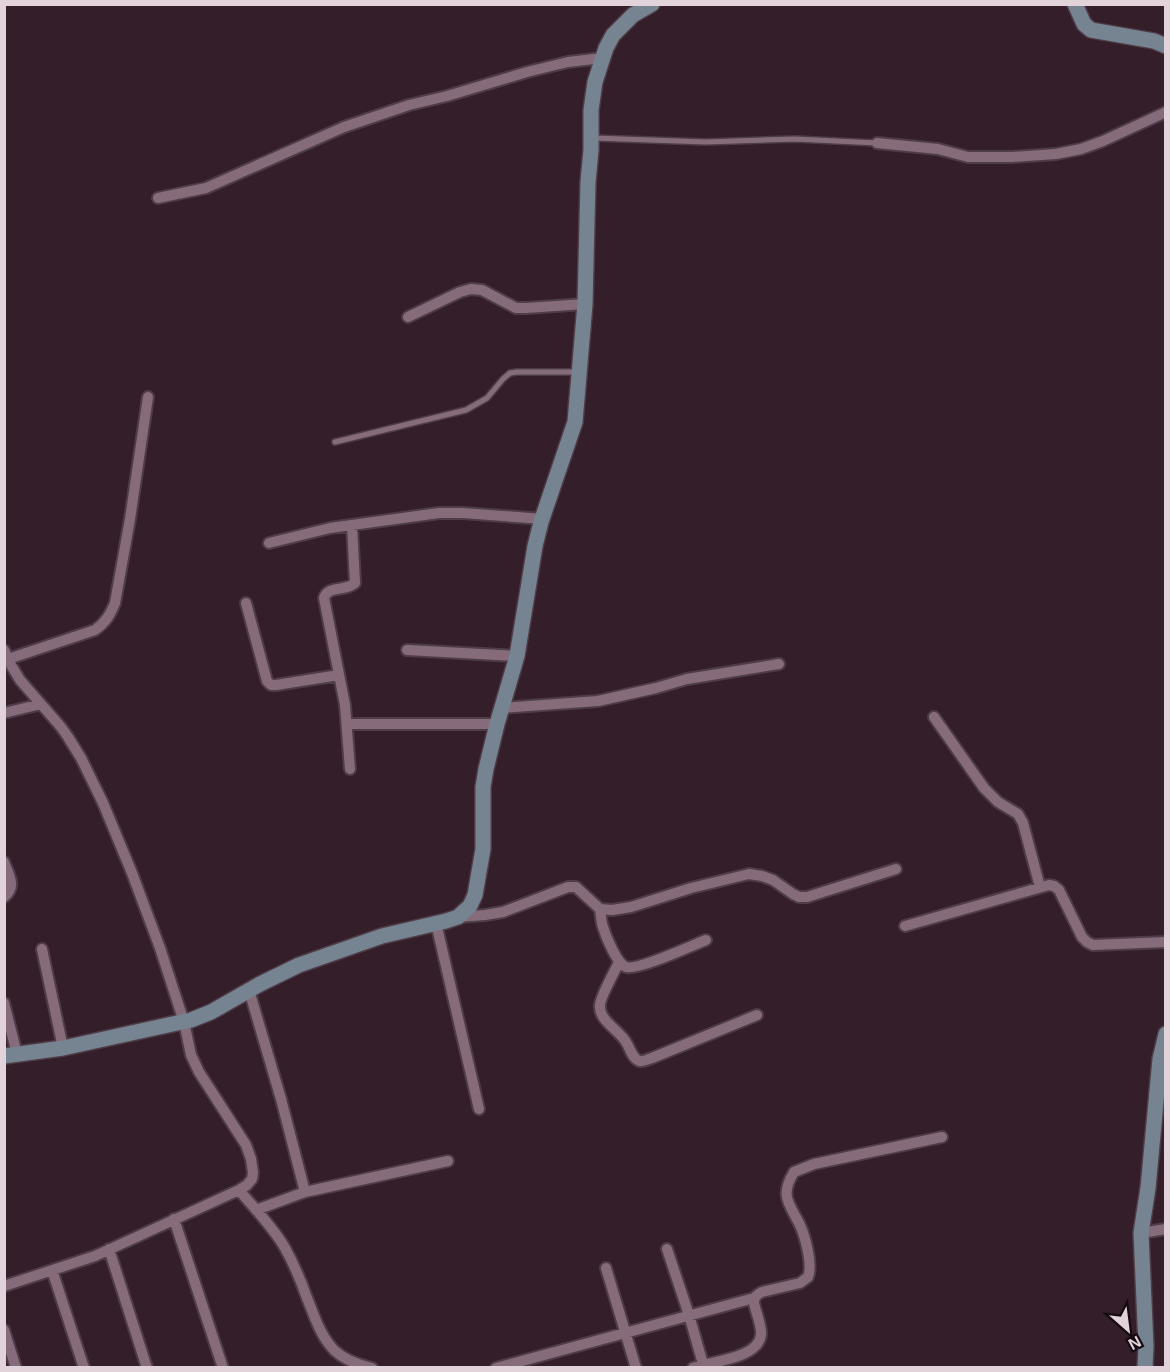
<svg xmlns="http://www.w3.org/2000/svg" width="1170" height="1372" font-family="Helvetica,sans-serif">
  <rect width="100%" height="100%" fill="#331e2a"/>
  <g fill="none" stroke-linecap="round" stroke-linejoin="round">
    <g stroke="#4e3c47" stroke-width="8">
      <path id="lane" d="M594,138L706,142L795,139L877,143
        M335,442L466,410L487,398L503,379L510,373L517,372H576"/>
    </g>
    <g stroke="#4e3c47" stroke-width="14">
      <path id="street" d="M877,143L938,149L968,157H1012L1056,154L1081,149L1103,141L1166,112
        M158,198L206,188L344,127L409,105L447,96L527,72L568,62L602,58
        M408,317L460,292L471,289L482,290L516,308H526L585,304
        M269,543L330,528L439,513H463L543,519
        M246,603L267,681L271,685H276L339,675
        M4,650L11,665L20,680L61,727L68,737L81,758L103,803L132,873L160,948L184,1022L191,1055L199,1072L246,1145L251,1159L253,1173L252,1179L247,1185L239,1190L95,1256L4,1286
        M407,650L517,656
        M8,659L95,630C106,622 110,615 115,603L130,519L148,397
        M502,708L598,701L656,688L687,679L779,664
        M4,713L41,704
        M934,717L984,788L998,802L1018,814L1023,823L1040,887
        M347,724H497
        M350,769L345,705L324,598C328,585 345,592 355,583L352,525
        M4,862C9,875 17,887 4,897
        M600,909C601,915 601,922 603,927C606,937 617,964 626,967C637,971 693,945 706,940
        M458,917L485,915L503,912L568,887H576L600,909L612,910L631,907L691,888L749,874L762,876L773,880L793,894L799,897H807L896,869
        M436,923L479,1109
        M905,926L1049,885L1054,886L1059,890L1082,937L1087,942L1093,945L1166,942
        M42,949L63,1048
        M619,962C615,971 600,997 600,1005C598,1020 619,1030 626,1042C630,1048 632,1058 639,1061C643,1062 648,1059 652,1058L757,1015
        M249,990L281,1099L305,1192L448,1161
        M4,1003L17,1054
        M239,1190C254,1208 273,1227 285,1248C294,1264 301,1281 307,1298C315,1317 320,1336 335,1351C345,1360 359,1365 372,1368
        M256,1210L305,1192
        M174,1219L223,1368
        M1141,1233L1166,1229
        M109,1249L147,1368
        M667,1249L689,1315L703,1364
        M606,1268L636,1368
        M52,1270L84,1368
        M4,1330L16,1368
        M496,1368L754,1298
        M693,1368C711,1361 758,1359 761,1335C762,1326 756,1313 754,1303C754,1297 756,1295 762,1292L800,1283L808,1277C813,1265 805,1235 799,1223C788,1202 780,1195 794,1172L814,1164L942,1137"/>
    </g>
    <g stroke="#4e3c47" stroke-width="18">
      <path id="secondary" d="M1075,4L1084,24L1091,30L1154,41L1166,46
        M4,1056L63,1048L191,1020L211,1012L260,984L299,965L382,936L446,921L458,917L470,906L475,895L483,849V787L486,769L497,724L517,656L535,546L541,522L575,422L585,304L588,182L591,150V110L595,82L606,48L613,35L633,15L652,4
        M1145,1368L1146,1346L1141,1233L1148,1188L1160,1059L1166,1034"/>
    </g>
    <use href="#lane" stroke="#866c7b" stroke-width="5"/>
    <use href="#street" stroke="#866c7b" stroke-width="10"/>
    <use href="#secondary" stroke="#768492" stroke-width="15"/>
  </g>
  <rect width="1170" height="1372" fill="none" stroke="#e2d3db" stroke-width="12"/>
  <g transform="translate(1128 1330) rotate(152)" stroke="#150b11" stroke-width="4.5" paint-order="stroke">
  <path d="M0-4.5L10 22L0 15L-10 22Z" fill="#e2d3db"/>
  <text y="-9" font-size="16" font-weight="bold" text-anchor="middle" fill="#e2d3db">N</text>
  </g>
</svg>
